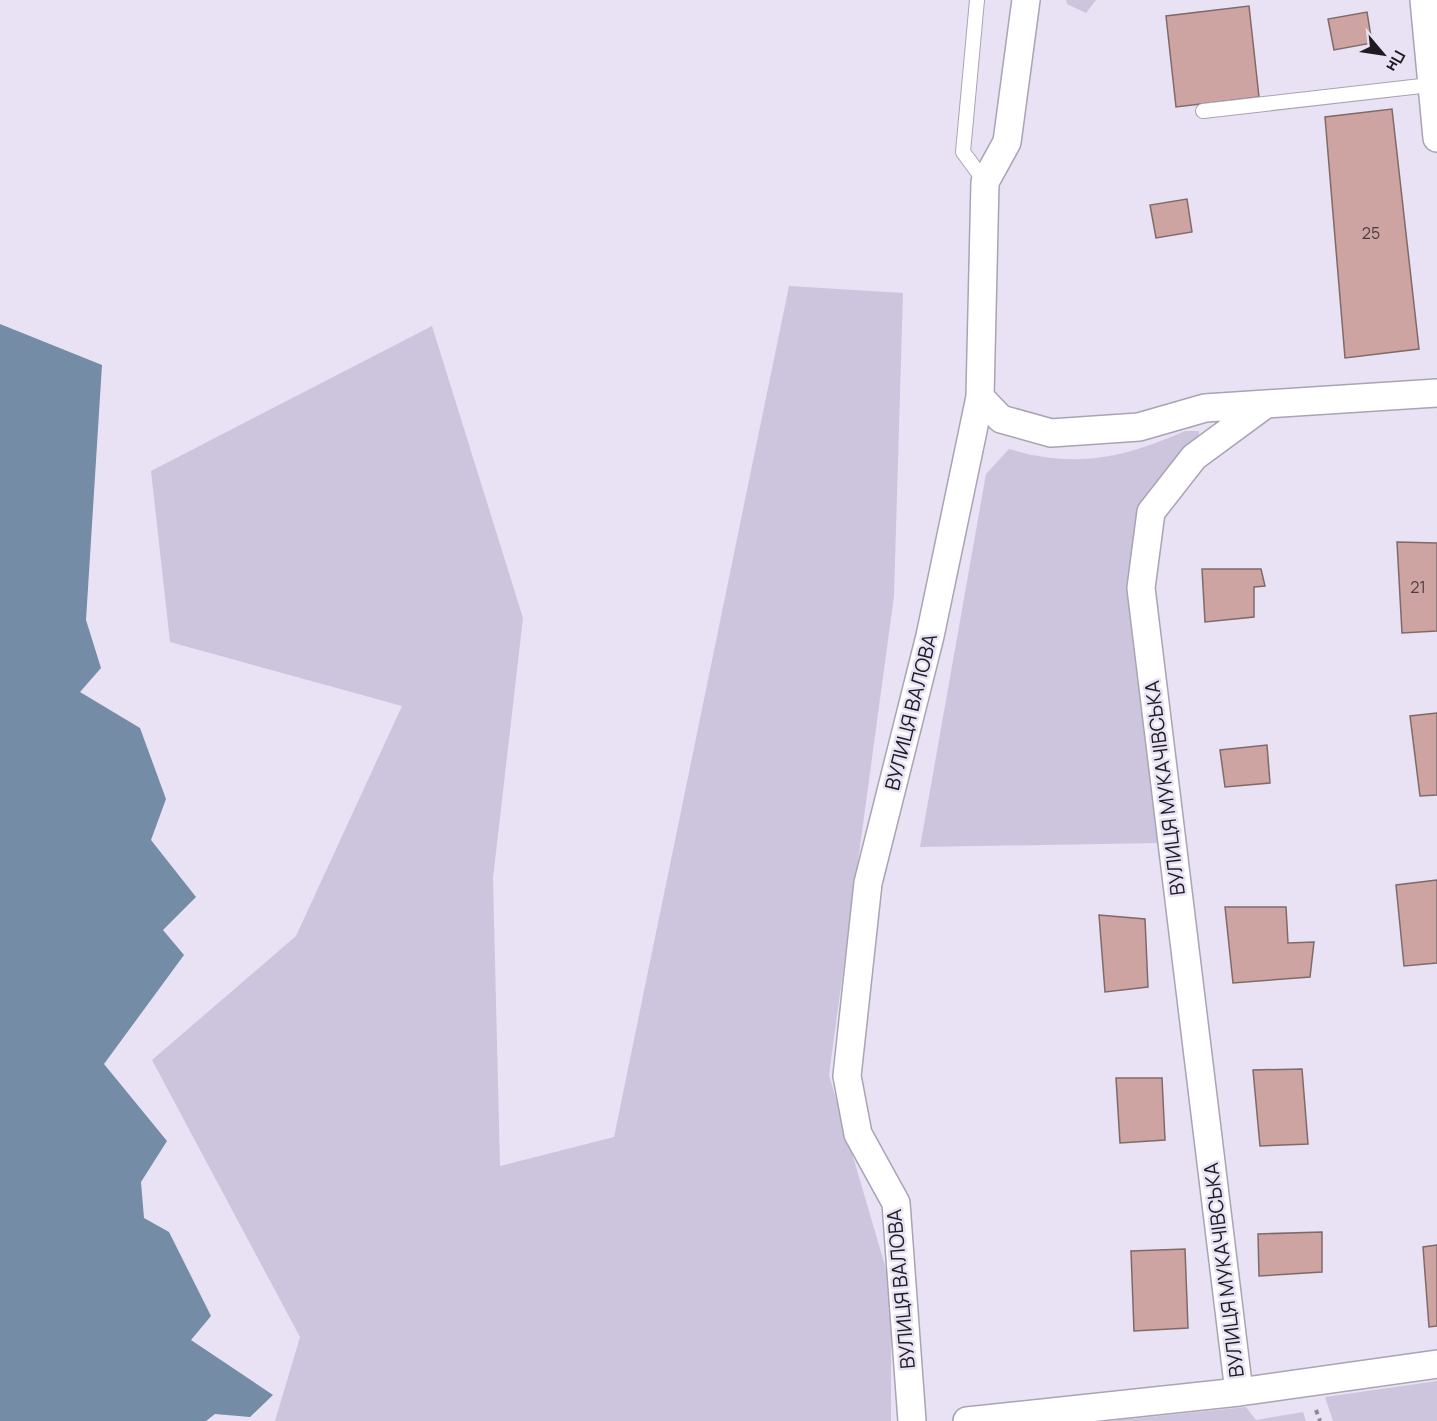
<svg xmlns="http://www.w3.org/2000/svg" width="1437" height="1421" font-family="Manrope,sans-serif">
  <rect width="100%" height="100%" fill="#e8e2f4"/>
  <path fill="#cdc5de" d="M1066,0H1096L1086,13L1067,4Z
    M789,286L903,293L894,596L829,1075L891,1286V1421H275L300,1337L152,1060L296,936L402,706L170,642L151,471L432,326L523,618L493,878L500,1166L614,1137Z
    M1185,431H1199V442L1140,508L1159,843L920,847L986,474L1009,449C1074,469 1124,458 1185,431Z
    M1437,1381V1421H1333L1325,1397Z
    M1246,1407L1256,1420L1303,1412L1306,1421H1110Z"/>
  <path fill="#758ca7" d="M0,324L102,365L86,620L101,668L80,692L140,728L166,799L151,840L196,897L163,930L184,955L104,1064L167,1141L141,1182L144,1218L169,1232L211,1316L191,1340L273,1395L250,1417L215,1414L206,1421H0Z"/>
  <path fill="#cda4a2" stroke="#7f6a69" stroke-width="1.5" d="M1249,6L1259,97L1176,107L1166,16Z
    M1367,12L1372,43L1334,50L1328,19Z
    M1392,109L1419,349L1345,358L1325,117Z
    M1187,199L1192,232L1156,238L1150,205Z
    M1397,542L1437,543V631L1402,633Z
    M1202,569H1261L1265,586L1254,587V617L1205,622Z
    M1437,713V795L1420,796L1410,716Z
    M1267,745L1270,783L1225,787L1220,750Z
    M1437,880V963L1404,966L1396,885Z
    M1225,907H1286L1288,943L1314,942L1310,977L1233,983Z
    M1099,915L1145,919L1148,987L1105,992Z
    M1302,1069L1308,1144L1260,1146L1253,1070Z
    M1116,1078H1162L1165,1140L1120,1143Z
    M1322,1232V1272L1259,1276L1258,1234Z
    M1437,1245V1326L1429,1327L1423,1247Z
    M1185,1249L1188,1328L1134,1331L1131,1251Z"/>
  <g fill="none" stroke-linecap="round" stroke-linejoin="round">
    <g stroke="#a9a3b4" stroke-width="16">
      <path id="lane" d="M977,0L963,152L985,182
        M1203,111L1430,85"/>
    </g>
    <g stroke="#a9a3b4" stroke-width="30">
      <path id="street" d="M1424,0L1437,138
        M980,397L1001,419L1051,433L1139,427L1205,408L1266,404
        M1239,1392L1141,588L1151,512L1194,457L1266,404L1437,393
        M912,1421L896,1203L858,1134L847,1076L868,883L930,636L980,397L985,182L1007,142L1026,0
        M967,1421L1239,1392L1437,1364"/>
    </g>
    <path stroke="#8d8996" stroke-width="4" stroke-dasharray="4.5 4.5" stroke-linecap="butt" d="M1316,1410L1320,1421"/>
    <use href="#lane" stroke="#fff" stroke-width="14"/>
    <use href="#street" stroke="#fff" stroke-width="27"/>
  </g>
  <g text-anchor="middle" stroke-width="5" stroke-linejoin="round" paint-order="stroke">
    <g font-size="16" fill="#493c41">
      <text x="1371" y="239">25</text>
      <text x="1418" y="593">21</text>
    </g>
    <g font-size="20" fill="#1d1a21" stroke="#e8e2f4">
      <text transform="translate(911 712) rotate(-76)" y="7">ВУЛИЦЯ ВАЛОВА</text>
      <text transform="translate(1165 788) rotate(-97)" y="7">ВУЛИЦЯ МУКАЧІВСЬКА</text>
      <text transform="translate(1224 1270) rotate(-97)" y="7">ВУЛИЦЯ МУКАЧІВСЬКА</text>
      <text transform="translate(901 1289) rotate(-95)" y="7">ВУЛИЦЯ ВАЛОВА</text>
    </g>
  </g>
  <g transform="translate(1383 54) rotate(119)" stroke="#e8e2f4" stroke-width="4.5" paint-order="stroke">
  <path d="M0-4.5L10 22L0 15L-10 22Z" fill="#1d1a21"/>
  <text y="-9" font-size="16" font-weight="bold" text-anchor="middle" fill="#1d1a21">Пн</text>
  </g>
</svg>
